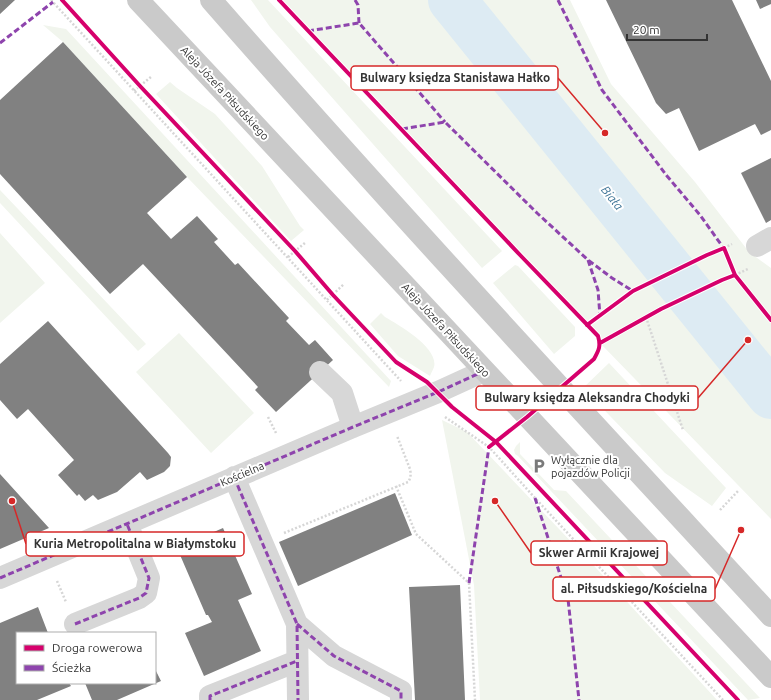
<svg xmlns="http://www.w3.org/2000/svg" width="771" height="700" font-family="Ubuntu,sans-serif">
  <rect width="100%" height="100%" fill="#fff"/>
  <path fill="#f1f5ed" d="M251,0H268L502,251L482,268L270,27Z
    M279,0H570L611,84L695,182L749,252L771,268V519L600,343L598,336L521,256Z
    M43,25L66,29L391,381L389,387L187,177L63,42Z
    M170,82L177,88L215,114L262,166L300,226L304,230L291,241L156,94Z
    M0,190L146,344L138,351L0,203Z
    M0,233L45,283L0,323Z
    M515,265L518,266L575,327V336L554,354L493,283Z
    M381,313L385,317C399,325 439,348 434,367C433,370 431,373 430,376L398,356L370,324Z
    M179,333L254,413L211,453L136,372Z
    M609,363L726,488L712,506L665,473L583,388Z
    M442,420L467,432L597,569L717,700H480L474,585Z
    M520,442V454L554,490L566,491L760,698L748,700L518,456L515,454L514,450L516,446Z"/>
  <g fill="none" stroke-linecap="round" stroke-linejoin="round">
    <path stroke="#ddebf3" stroke-width="48" d="M452,0L771,395"/>
  </g>
  <path fill="#818181" d="M0,0H15L0,14Z
    M606,0H732L771,81V130L761,135L755,124L699,151L679,108L666,114L656,103Z
    M756,0H771V4L760,9Z
    M63,42L187,177L147,213L171,239L197,216L218,239L214,242L235,265L238,263L289,318L286,321L309,345L315,340L333,360L276,412L255,390L258,387L143,264L110,294L0,174V100Z
    M771,158V220L766,223L741,173Z
    M48,321L168,453L171,457L170,466L164,472L147,480L140,472L117,492L98,500L93,495L85,501L79,494L77,496L58,475L74,460L28,409L17,419L0,400V364Z
    M0,474L49,528L0,549Z
    M395,493L412,535L298,586L279,542Z
    M223,528L252,594L238,600L261,651L204,676L185,633L212,622L208,615H206L177,548Z
    M460,585L465,700H415L409,587Z
    M38,607L48,633H17V683H69L71,686L37,700H0V623Z
    M155,669L161,681L117,700H92L85,683H155Z"/>
  <g fill="none" stroke-linecap="round" stroke-linejoin="round">
    <path stroke="#d6d6d6" stroke-width="2.5" stroke-dasharray="2 2" stroke-linecap="butt" d="M51,0L401,381
      M134,91L152,76
      M724,248L732,244
      M288,257L306,242
      M735,275L748,269
      M327,300L344,284
      M646,317L683,430
      M268,417L276,433
      M445,417L489,447L535,498L723,700
      M396,486L416,534L469,583L475,700
      M720,510L739,490
      M284,533L408,482C411,478 411,474 410,469L397,436
      M57,581L66,602"/>
    <path stroke="#d7d7d7" stroke-width="22" d="M757,246L771,238
      M320,372L342,393L353,427
      M234,477L297,624L298,700
      M0,578L353,427L438,392L484,371
      M75,624L139,598L146,593L149,578L127,524
      M297,624L334,656L401,691V700
      M210,700V696L297,661"/>
    <path stroke="#cacaca" stroke-width="22" d="M138,0L771,677
      M211,0C394,209 583,412 771,616"/>
    <path stroke="#8e44ad" stroke-width="3" stroke-dasharray="6 3" stroke-linecap="butt" d="M355,0L358,5L359,23
      M558,0L602,90L667,176L700,215L725,250
      M308,31L359,23L445,122
      M0,43L53,2
      M402,129L445,122L537,213L588,260L612,278L633,291
      M588,260L598,290L600,316
      M234,477L297,624L298,700
      M535,498L568,599L579,700
      M0,578L353,427L438,392L484,371
      M469,583L489,447L492,445
      M75,624L139,598L146,593L149,578L127,524
      M297,624L334,656L401,691V700
      M210,700V696L297,661"/>
    <g stroke="#fff" stroke-width="6">
      <path id="cycleway" d="M62,0L140,86L295,251L333,295L396,362L427,382L452,407L496,442L738,700
        M279,0L521,256L598,336C601,346 599,350 594,359L527,417L489,447
        M587,325L633,291L707,255L724,248L735,275L771,320
        M600,343L661,309L722,280L735,275"/>
    </g>
    <use href="#cycleway" stroke="#d6006c" stroke-width="4"/>
  </g>
  <defs>
    <g id="parking-bare" transform="scale(1.2)"><path d="M-3.5-5.5H1a3.5 3.5 0 0 1 0 7H-1V5.5H-3.5ZM-1-3.4V-.6H.8a1.4 1.4 0 0 0 0-2.8Z" fill="#7a7a7a" stroke="#fff" stroke-width="2.5" paint-order="stroke"/></g>
  </defs>
  <g fill-rule="evenodd">
    <use href="#parking-bare" x="539" y="466"/>
  </g>
  <g text-anchor="middle" stroke-width="4" stroke-linejoin="round" paint-order="stroke">
    <g font-size="11" fill="#333" stroke="#fff">
      <text transform="translate(225 93) rotate(47)" y="4">Aleja Józefa Piłsudskiego</text>
      <text transform="translate(446 330) rotate(47)" y="4">Aleja Józefa Piłsudskiego</text>
      <text transform="translate(242 474) rotate(-23)" y="4">Kościelna</text>
    </g>
    <g font-size="11" fill="#333" stroke="#fff" text-anchor="start">
      <text x="551" y="464">Wyłącznie dla<tspan x="551" dy="13">pojazdów Policji</tspan></text>
    </g>
    <g font-size="12" font-style="italic" fill="#3f7597" stroke="#fff">
      <text transform="translate(612 198) rotate(51)" y="4">Biała</text>
    </g>
  </g>
  <path fill="none" stroke="#d62828" stroke-width="1.5" d="M605 133L558 78M748 340L698 398M12 501L26 544M495 501L531 553M741 530L715 589"/>
  <g fill="#d62828" stroke="#fff" stroke-width="1.5">
    <circle cx="605" cy="133" r="4"/>
    <circle cx="748" cy="340" r="4"/>
    <circle cx="12" cy="501" r="4"/>
    <circle cx="495" cy="501" r="4"/>
    <circle cx="741" cy="530" r="4"/>
  </g>
  <g fill="#fff" stroke="#d62828" stroke-width="1.5">
    <rect x="351" y="66" width="207" height="24" rx="4"/>
    <rect x="476" y="386" width="222" height="24" rx="4"/>
    <rect x="26" y="532" width="218" height="24" rx="4"/>
    <rect x="531" y="541" width="136" height="24" rx="4"/>
    <rect x="553" y="577" width="162" height="24" rx="4"/>
  </g>
  <g font-size="12" text-anchor="middle" font-weight="bold" fill="#333">
    <text x="455" y="82">Bulwary księdza Stanisława Hałko</text>
    <text x="587" y="402">Bulwary księdza Aleksandra Chodyki</text>
    <text x="135" y="548">Kuria Metropolitalna w Białymstoku</text>
    <text x="599" y="557">Skwer Armii Krajowej</text>
    <text x="634" y="593">al. Piłsudskiego/Kościelna</text>
  </g>
  <rect x="16" y="632" width="140" height="52" fill="#ffffff" stroke="#adadad"/>
  <rect x="24" y="645" width="20" height="6" fill="#d6006c" stroke="#adadad"/>
  <text x="52" y="652" font-size="12" fill="#333333">Droga rowerowa</text>
  <rect x="24" y="665" width="20" height="6" fill="#8e44ad" stroke="#adadad"/>
  <text x="52" y="672" font-size="12" fill="#333333">Ścieżka</text>
  <path d="M627 34v6h80v-6" fill="none" stroke="#333333" stroke-width="2"/>
  <text x="633" y="34" font-size="12" fill="#333333" stroke="#ffffff" stroke-width="3" paint-order="stroke">20 m</text>
</svg>
